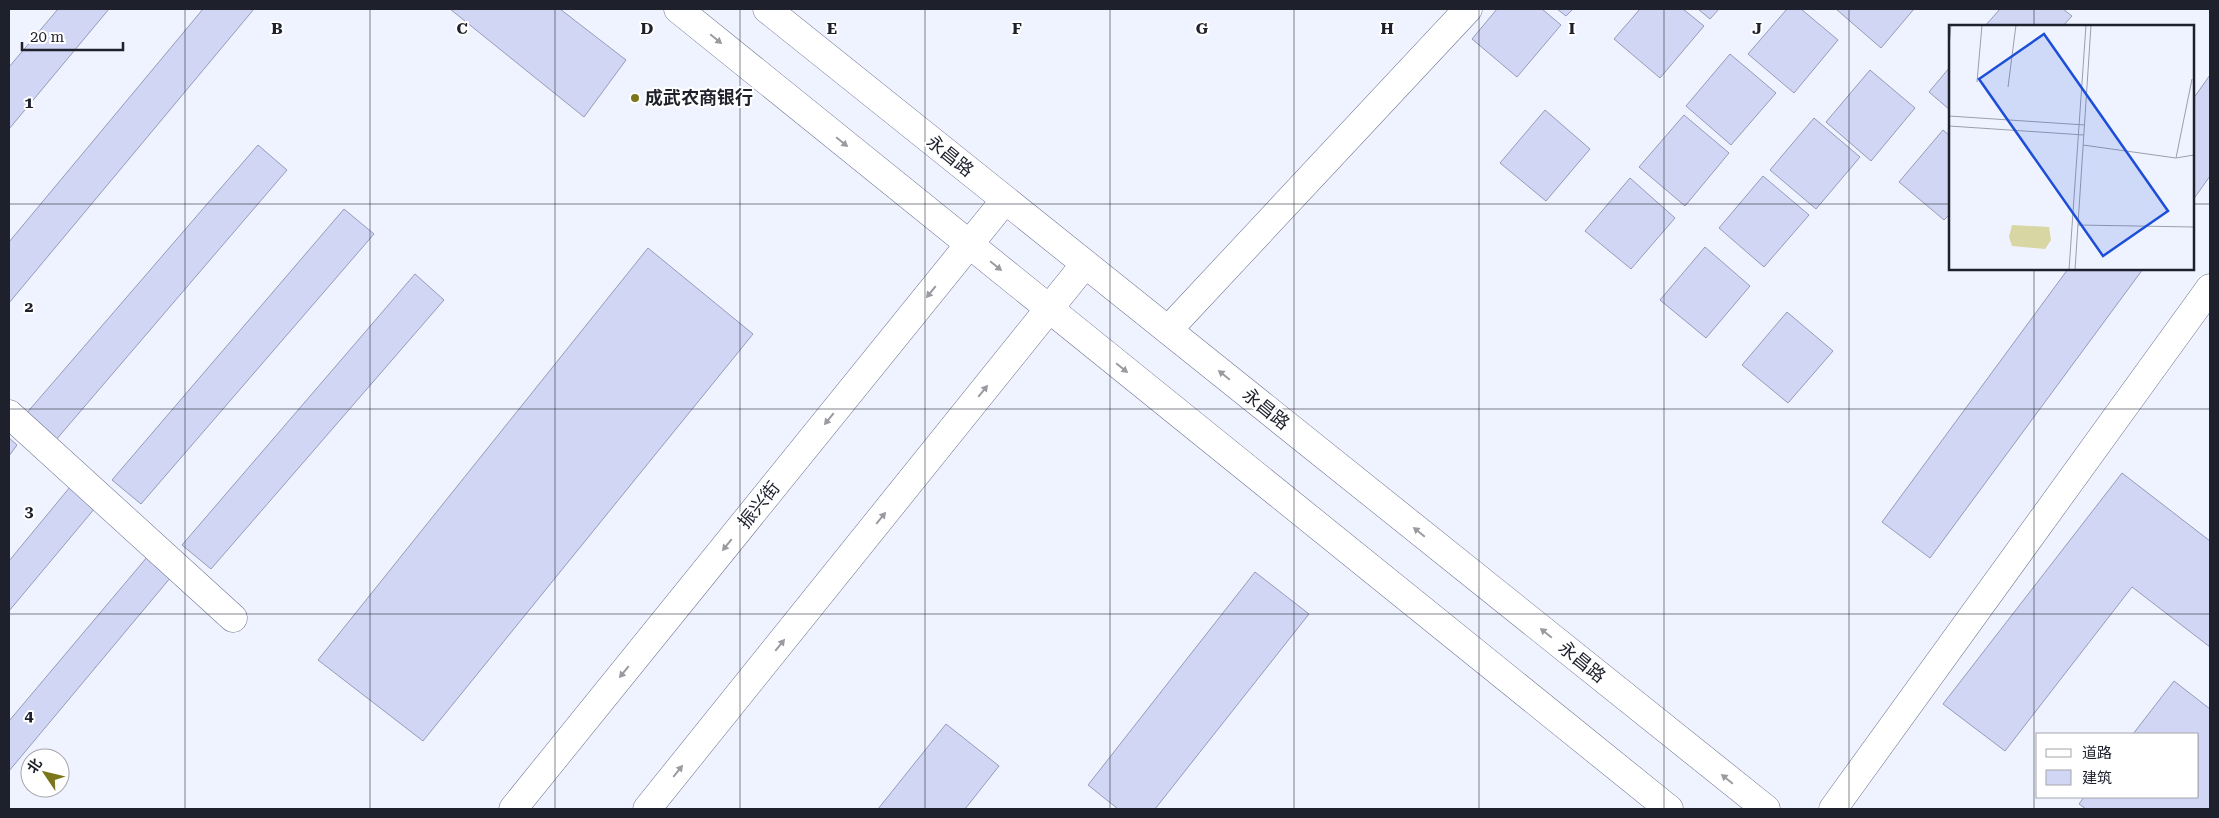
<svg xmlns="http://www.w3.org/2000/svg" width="2219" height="818" font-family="'Roboto Serif','Noto Sans SC',serif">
  <rect width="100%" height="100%" fill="#eff2ff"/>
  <path fill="#d0d6f4" stroke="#959bb9" d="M58,9H109L9,129V67Z
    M203,9H254L9,303V242Z
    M450,9H560L626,60L584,117Z
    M1497,9H1542L1561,25L1517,77L1472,39Z
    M1557,9H1573L1566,16Z
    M1640,9H1683L1704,26L1660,78L1614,39Z
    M1698,9H1719L1710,19Z
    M1787,9H1801L1838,40L1794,93L1748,54Z
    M1836,9H1914L1881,48Z
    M2000,9H2063L2072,16L2063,26H1985Z
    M1730,54L1776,93L1731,145L1686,106Z
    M1950,67V110L1929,92Z
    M1870,70L1915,108L1871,161L1826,122Z
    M2210,75V176L2193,200V99Z
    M1545,110L1590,149L1546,201L1500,163Z
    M1684,115L1729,153L1685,206L1639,167Z
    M1814,118L1860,157L1816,209L1770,170Z
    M1943,130L1950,136V214L1944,220L1899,182Z
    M258,145L287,170L55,441L25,415Z
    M1763,176L1809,215L1764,267L1719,228Z
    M1630,178L1675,218L1631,269L1585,231Z
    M344,209L374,234L141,504L112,480Z
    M1705,247L1750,286L1706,338L1660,300Z
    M648,248L753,334L423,741L318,660Z
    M2068,269H2143L1930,558L1882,522Z
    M415,274L444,300L211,569L182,545Z
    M1787,312L1833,351L1788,403L1742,365Z
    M9,438L17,445L9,456Z
    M2122,473L2210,541V647L2132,587L2005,751L1943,704Z
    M70,487L95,508L9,611V561Z
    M148,556L171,577L9,771V721Z
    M1255,572L1309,614L1155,809H1118L1088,785Z
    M2174,681L2210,709V809H2086L2079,804L2084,797H2198V734H2133Z
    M946,724L999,766L965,809H878Z"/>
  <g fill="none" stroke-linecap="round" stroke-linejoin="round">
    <g stroke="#6c728e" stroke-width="29">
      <path id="minor" d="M1168,330L1468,9
        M9,414L233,618
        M513,809L1005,200
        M647,809L1085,264
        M1833,809L2210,288"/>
    </g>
    <g stroke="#6c728e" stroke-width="29">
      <path id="major" d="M678,9L1669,809
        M767,9L1766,809"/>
    </g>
    <use href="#minor" stroke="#fff" stroke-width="28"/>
    <use href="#major" stroke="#fff" stroke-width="28"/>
  </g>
  <defs><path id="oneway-solid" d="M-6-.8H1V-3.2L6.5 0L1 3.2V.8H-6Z" transform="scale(1.25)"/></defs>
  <g fill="#9a9ba0">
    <use href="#oneway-solid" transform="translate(716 39) rotate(39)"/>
    <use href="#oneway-solid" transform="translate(842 142) rotate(39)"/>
    <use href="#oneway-solid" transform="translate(996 266) rotate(39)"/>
    <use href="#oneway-solid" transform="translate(931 292) rotate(129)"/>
    <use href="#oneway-solid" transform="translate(1122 368) rotate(39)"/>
    <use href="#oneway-solid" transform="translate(1224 375) rotate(-141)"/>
    <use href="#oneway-solid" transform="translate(983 391) rotate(-51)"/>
    <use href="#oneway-solid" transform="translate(829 419) rotate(129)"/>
    <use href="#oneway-solid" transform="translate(881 518) rotate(-51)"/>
    <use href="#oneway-solid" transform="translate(1419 532) rotate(-141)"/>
    <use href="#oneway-solid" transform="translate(727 545) rotate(129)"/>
    <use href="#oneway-solid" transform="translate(1546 633) rotate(-141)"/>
    <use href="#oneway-solid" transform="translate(780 645) rotate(-51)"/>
    <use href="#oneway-solid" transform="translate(624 672) rotate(129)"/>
    <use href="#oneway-solid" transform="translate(678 771) rotate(-51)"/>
    <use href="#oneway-solid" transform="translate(1727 779) rotate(-141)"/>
  </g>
  <path fill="none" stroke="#1e202c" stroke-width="1" stroke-opacity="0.55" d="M185,9V809M370,9V809M555,9V809M740,9V809M925,9V809M1110,9V809M1294,9V809M1479,9V809M1664,9V809M1849,9V809M2034,9V26M9,204H1950M2193,204H2210M2034,269V809M9,409H2210M9,614H2210"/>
  <circle fill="#7b761a" stroke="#fff" stroke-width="2" cx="635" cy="98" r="5"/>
  <g text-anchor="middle" stroke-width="4" stroke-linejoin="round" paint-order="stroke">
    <g font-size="18" font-weight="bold" fill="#1e202c" stroke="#fff" text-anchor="start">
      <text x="645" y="104">成武农商银行</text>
    </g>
    <g font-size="18" fill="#1e202c" stroke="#fff">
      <text transform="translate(950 156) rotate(39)" y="6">永昌路</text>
      <text transform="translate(1266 409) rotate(39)" y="6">永昌路</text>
      <text transform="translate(759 505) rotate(-51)" y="6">振兴街</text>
      <text transform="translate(1582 662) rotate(39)" y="6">永昌路</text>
    </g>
  </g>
  <g transform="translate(1949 25)">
    <rect width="245" height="245" fill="#eff2ff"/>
    <path d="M63,200L100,202L102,215L96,224L63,221L60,212Z" fill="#d8d6a2"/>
    <path fill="none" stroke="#9b9eab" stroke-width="1" d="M0,22L2,0M243,54L227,133L245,130M28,57L33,0M59,62L67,0M0,91L136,100M0,101L135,110M134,120L227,133M129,200L245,202M120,245L137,0M126,245L142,0"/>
    <path fill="#1d4ed8" fill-opacity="0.15" stroke="#1d4ed8" stroke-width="2.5" d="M95,9L219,186L154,231L30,54Z"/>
    <rect width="245" height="245" fill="none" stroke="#1e202c" stroke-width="2.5"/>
  </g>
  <g font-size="16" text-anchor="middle" font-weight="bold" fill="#1e202c" stroke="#fff" stroke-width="4" stroke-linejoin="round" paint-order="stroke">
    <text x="277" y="34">B</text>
    <text x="462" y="34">C</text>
    <text x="647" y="34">D</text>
    <text x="832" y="34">E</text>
    <text x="1017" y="34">F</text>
    <text x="1202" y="34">G</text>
    <text x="1387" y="34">H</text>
    <text x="1572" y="34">I</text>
    <text x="1757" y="34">J</text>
    <text x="29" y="108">1</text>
    <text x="29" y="312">2</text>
    <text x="29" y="517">3</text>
    <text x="29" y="721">4</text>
  </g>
  <rect width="2219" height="818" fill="none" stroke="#1e202c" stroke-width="20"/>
  <rect x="2036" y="733" width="162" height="65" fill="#ffffff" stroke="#a5a6ab"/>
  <rect x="2046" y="749" width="25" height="8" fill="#ffffff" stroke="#a5a6ab"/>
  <text x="2082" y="758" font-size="15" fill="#1e202c">道路</text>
  <rect x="2046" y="770" width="25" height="15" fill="#d0d6f4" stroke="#a5a6ab"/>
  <text x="2082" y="783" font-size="15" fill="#1e202c">建筑</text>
  <g transform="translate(45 773) rotate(305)"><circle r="24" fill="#ffffff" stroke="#a5a6ab"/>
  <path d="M0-4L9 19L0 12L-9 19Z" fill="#7b761a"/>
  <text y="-8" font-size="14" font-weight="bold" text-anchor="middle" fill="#1e202c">北</text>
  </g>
  <path d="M22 42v8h101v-8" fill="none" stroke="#1e202c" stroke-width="2.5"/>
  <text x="30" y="42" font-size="15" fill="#1e202c" stroke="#ffffff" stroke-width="4" paint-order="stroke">20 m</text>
</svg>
